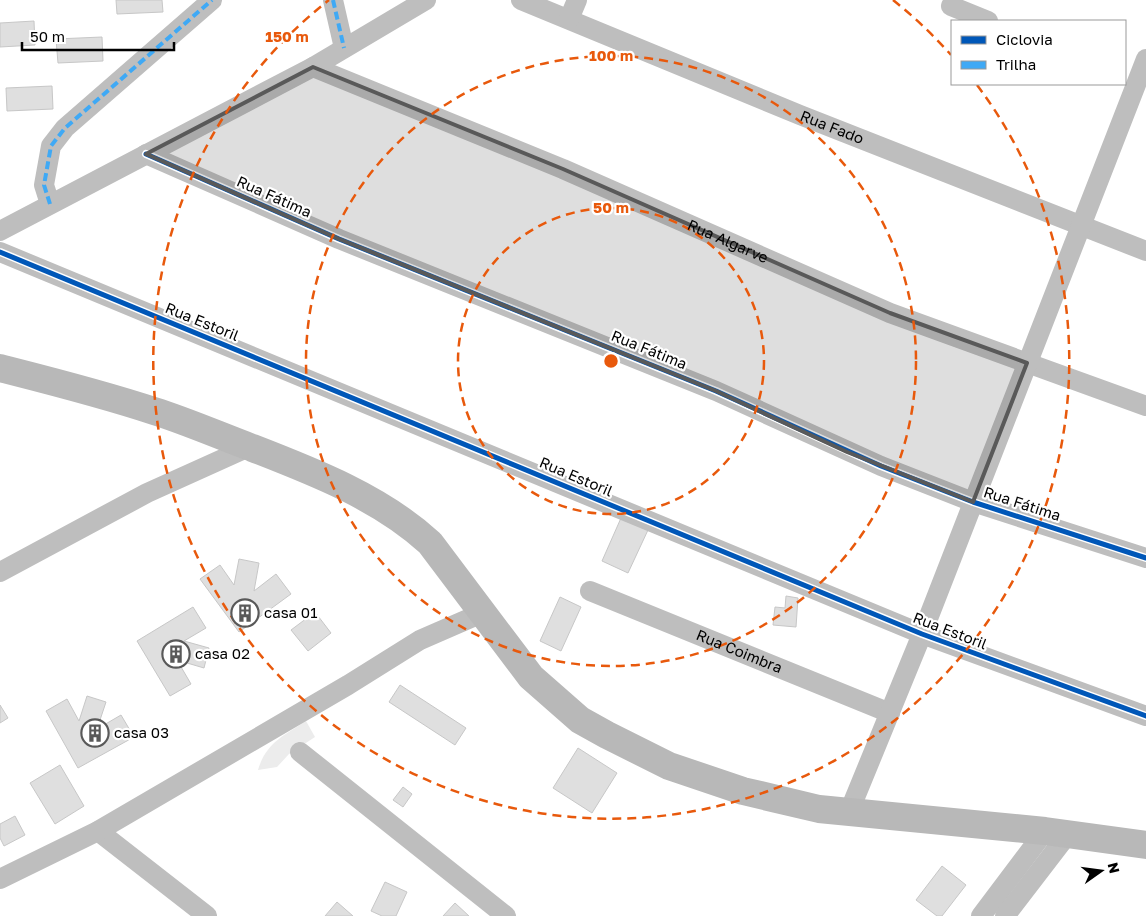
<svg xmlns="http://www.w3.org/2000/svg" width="1146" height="916" font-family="'Golos Text',sans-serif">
  <rect width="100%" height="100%" fill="#fff"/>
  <path fill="#ececec" d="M306,721L315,737L289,754L277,767L258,770C266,743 283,736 306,721Z"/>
  <path fill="#dfdfdf" stroke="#c7c7c7" d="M116,0H162L163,12L117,14Z
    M34,21L35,45L0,47V23Z
    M102,37L103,61L58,63L56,39Z
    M52,86L53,109L7,111L6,88Z
    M621,518L648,530L628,573L602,561Z
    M239,559L259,563L254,591L276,574L291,594L239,632L200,579L220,565L234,585Z
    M786,596L798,598L796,627L773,625L775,607L785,608Z
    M560,597L581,607L561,651L540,641Z
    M193,607L206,628L184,641L209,648L204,668L177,660L191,684L170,696L137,641Z
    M315,612L331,633L308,651L291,630Z
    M400,685L466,728L455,745L389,702Z
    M87,696L106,702L97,729L121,715L134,737L78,768L46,711L67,699L79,721Z
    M0,705L8,718L0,723Z
    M578,748L617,773L592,813L553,788Z
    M60,765L84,806L55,824L30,783Z
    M403,787L412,794L403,807L393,800Z
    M15,816L25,835L4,846L0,838V824Z
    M942,866L966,885L942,916H937L916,900Z
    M385,882L407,892L396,916H382L371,911Z
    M337,902L353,916H325Z
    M455,903L469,916H443Z"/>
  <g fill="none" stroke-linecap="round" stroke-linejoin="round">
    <g stroke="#bebebe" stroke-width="20">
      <path d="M333,0L344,48"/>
      <path id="s1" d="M521,0L800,115L1146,251"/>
      <path d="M951,6L988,21"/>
      <path d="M569,19L577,0"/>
      <path id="s2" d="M313,67L563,169L890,313L1146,406"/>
      <path d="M146,154L339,239L716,391L881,466L973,502L1146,558"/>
      <path d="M50,204L44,185L51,146L65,128L212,0"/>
      <path d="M0,231L313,67L426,0"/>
      <path d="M0,252L922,634L1146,716"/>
      <path d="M0,572L147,493L249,447"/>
      <path id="s3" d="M590,591L890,713"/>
      <path d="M300,752L506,916"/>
      <path d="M849,812L922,634L1146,59"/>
      <path d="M98,831L207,916"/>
      <path d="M0,879L98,831L348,685L420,640L482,613"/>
      <path d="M981,916L1045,831"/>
      <path d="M1005,916L1068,834"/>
    </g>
    <path stroke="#b8b8b8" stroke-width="28" d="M0,368C51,381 103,394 154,411C186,421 218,435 250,447C312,471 380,497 430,543L531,677L580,720L607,735L669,766L743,791L819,809L1045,831L1146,845"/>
    <path stroke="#3fa9f5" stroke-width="4" stroke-dasharray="8 4" stroke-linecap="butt" d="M333,0L344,48
      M50,204L44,185L51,146L65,128L212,0"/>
    <g stroke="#fff" stroke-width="8">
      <path id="cycleway" d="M146,154L339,239L716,391L881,466L973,502L1146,558
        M0,252L922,634L1146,716"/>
    </g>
    <use href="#cycleway" stroke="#0057b8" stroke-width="5"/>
  </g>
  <path fill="#595959" fill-opacity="0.2" stroke="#595959" stroke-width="4" stroke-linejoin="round" d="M313,67L563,169L890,313L1027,363L973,502L847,452L716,391L339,239L146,154Z"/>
  <g fill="none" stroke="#e8590c" stroke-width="2.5" stroke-dasharray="9 6">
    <circle cx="611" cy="361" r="153"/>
    <circle cx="611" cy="361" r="305"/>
    <path d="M893 0A458 458 0 0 1 951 55M977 85A458 458 0 1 1 329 0"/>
  </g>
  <defs>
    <g id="building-ring" transform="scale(1.4375)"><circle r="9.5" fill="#fff" stroke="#595959" stroke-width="1.5"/><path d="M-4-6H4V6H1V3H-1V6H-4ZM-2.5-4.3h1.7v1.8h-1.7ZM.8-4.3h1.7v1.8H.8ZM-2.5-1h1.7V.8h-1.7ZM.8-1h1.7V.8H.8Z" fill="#595959"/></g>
  </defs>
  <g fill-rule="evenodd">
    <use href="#building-ring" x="245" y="613"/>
    <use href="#building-ring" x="176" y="654"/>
    <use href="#building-ring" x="95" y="733"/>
  </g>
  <g text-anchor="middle" stroke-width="4.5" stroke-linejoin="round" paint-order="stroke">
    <g font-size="15" fill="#000" stroke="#fff">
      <text dy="5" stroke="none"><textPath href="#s1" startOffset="336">Rua Fado</textPath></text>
      <text transform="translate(274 197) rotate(24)" y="5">Rua Fátima</text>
      <text dy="5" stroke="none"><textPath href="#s2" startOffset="450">Rua Algarve</textPath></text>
      <text transform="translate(202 322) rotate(22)" y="5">Rua Estoril</text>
      <text transform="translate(649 350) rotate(22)" y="5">Rua Fátima</text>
      <text transform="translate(576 477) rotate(23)" y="5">Rua Estoril</text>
      <text transform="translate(1022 504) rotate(18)" y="5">Rua Fátima</text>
      <text transform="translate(950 631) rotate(21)" y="5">Rua Estoril</text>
      <text dy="5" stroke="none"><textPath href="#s3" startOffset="161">Rua Coimbra</textPath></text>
    </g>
    <g font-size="15" fill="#000" stroke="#fff" text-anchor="start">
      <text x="264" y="618">casa 01</text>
      <text x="195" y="659">casa 02</text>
      <text x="114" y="738">casa 03</text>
    </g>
  </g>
  <circle cx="611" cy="361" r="8" fill="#e8590c" stroke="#fff" stroke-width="2.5"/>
  <g font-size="15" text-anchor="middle" font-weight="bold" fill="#e8590c" stroke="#fff" stroke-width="4.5" stroke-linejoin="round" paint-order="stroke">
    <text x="287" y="42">150 m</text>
    <text x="611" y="61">100 m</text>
    <text x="611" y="213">50 m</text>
  </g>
  <rect x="951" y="20" width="175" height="65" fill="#ffffff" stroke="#999999"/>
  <rect x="961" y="36" width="25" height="8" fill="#0057b8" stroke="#999999"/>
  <text x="996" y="45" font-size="15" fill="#000000">Ciclovia</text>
  <rect x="961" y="61" width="25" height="8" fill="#3fa9f5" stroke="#999999"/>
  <text x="996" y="70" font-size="15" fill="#000000">Trilha</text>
  <g transform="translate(1101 871) rotate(76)" stroke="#ffffff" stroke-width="4" paint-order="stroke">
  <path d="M0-4L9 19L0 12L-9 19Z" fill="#000000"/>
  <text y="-8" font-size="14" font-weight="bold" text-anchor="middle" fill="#000000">N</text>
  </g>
  <path d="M22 42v8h152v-8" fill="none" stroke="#000000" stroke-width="2.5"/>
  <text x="30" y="42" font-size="15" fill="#000000" stroke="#ffffff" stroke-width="4" paint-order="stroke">50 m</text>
</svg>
